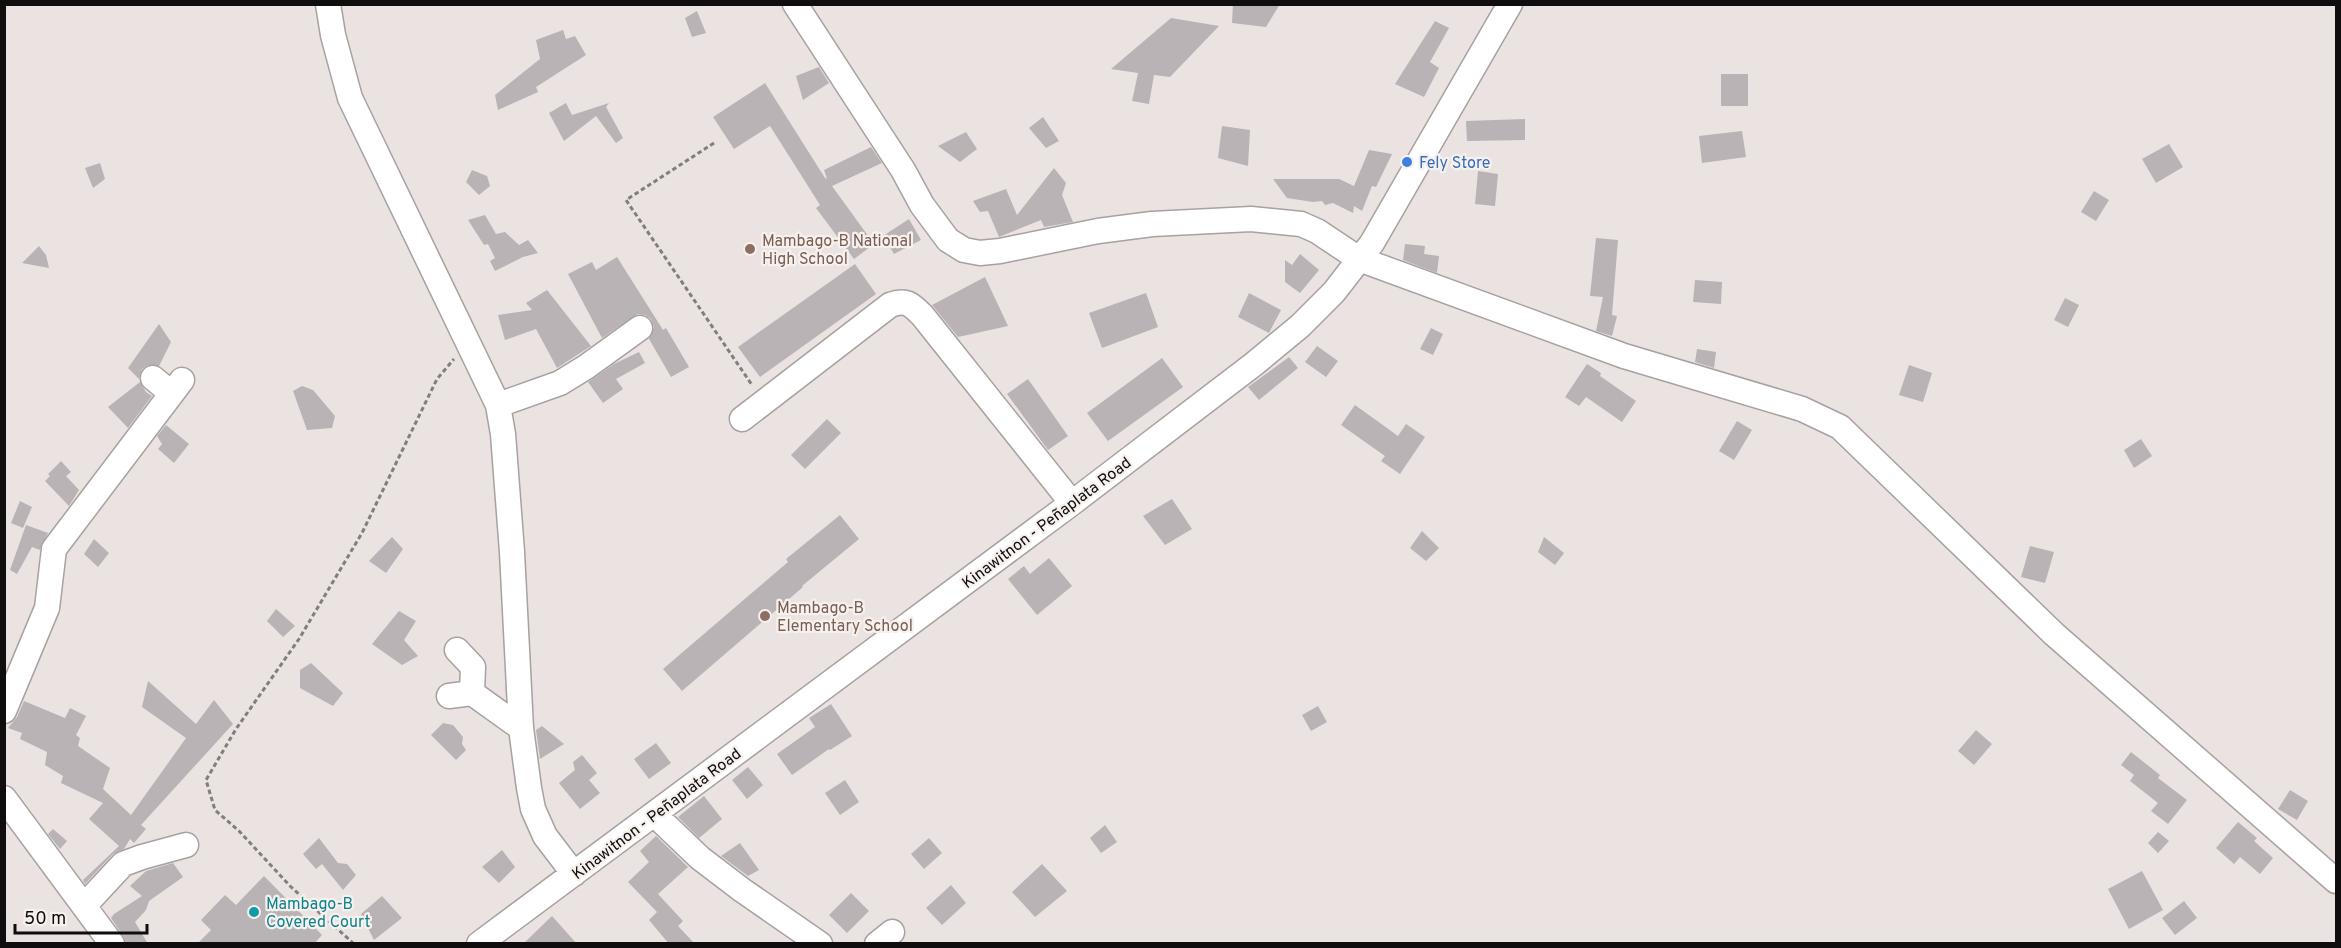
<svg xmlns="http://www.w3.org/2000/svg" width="2341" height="948" font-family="Overpass,sans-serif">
  <rect width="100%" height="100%" fill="#eae3e1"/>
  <path fill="#b9b3b5" d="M1233,4H1280L1266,27L1232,23Z
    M697,11L706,33L692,37L685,18Z
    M1171,18L1219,26L1170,77L1154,75L1149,104L1132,101L1138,73L1111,69Z
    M1435,21L1449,28L1430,62L1439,68L1424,97L1395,84Z
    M563,30L566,39L575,36L586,55L536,87L538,92L498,110L495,95L540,59L536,40Z
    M819,67L829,83L803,100L796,76Z
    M1721,74H1748V106H1721Z
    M765,83L825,178L827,179L824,170L871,147L882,163L832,186L874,244L854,259L816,208L820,205L770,126L734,149L713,117Z
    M566,103L572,115L609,103L606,107L623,138L616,143L596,116L564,141L549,113Z
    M1043,117L1059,141L1046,148L1029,128Z
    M1525,119V140L1467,141L1466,121Z
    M1222,126L1250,130L1248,166L1218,158Z
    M1742,131L1746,157L1702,163L1699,136Z
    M966,132L977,149L960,162L938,146Z
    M2169,144L2183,167L2156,183L2142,159Z
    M1369,150L1392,154L1376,187L1372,186L1362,211L1354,206L1353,213L1333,203L1325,205L1322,201L1313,202L1287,198L1273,179H1339L1354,186Z
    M100,163L105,179L93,188L85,168Z
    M1054,168L1066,183L1062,195L1073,222L1044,227L1041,220L999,237L988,211L980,212L973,201L1006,189L1017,215Z
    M472,170L487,176L490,186L479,195L466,182Z
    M1478,171L1498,174L1495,206L1475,204Z
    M2094,191L2109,200L2096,221L2081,212Z
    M485,215L496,234L505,232L519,245L528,240L538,253L523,257L495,271L490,261L495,258L488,244L484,245L468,220Z
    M909,219L921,240L894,254L883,236Z
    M1596,238L1618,240L1612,315L1617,316L1612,336L1596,331L1603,297L1590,296Z
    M1405,244L1425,246L1424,254L1439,256L1437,273L1403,260Z
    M39,246L46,255L49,268L22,263Z
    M1300,254L1319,270L1300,293L1285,282V260L1292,265Z
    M617,257L663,330L666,328L689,367L671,377L649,339L654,327L651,319L645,315L638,314L602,338L568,274L592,262L596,270Z
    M855,264L876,294L760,377L738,347Z
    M985,277L1008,326L958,337L932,305Z
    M1695,280L1722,282L1721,304L1693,302Z
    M547,290L591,346L557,368L536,329L505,340L498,315L532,310L526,303Z
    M1146,293L1158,327L1102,348L1089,313Z
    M1249,293L1281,310L1269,333L1238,317Z
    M2065,298L2079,305L2068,327L2054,320Z
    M159,324L171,342L159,366L148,365L142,369L139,379L128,368Z
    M1431,328L1443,334L1433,355L1420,349Z
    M1317,346L1338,361L1326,377L1305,362Z
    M1697,349L1716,352L1714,368L1695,362Z
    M639,352L645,363L616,379L623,389L603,403L588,382L614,364Z
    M1289,357L1298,368L1259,400L1248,387Z
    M1162,358L1183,387L1108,441L1087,413Z
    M1587,364L1601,373L1600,376L1636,401L1622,422L1586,397L1579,406L1565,397Z
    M1909,365L1932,373L1923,402L1899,395Z
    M1028,379L1068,436L1048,450L1007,394Z
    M140,382L146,392L152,396L128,428L108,407Z
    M302,386L313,390L335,416L332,428L307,430L293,391Z
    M1355,405L1398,436L1406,424L1425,437L1400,474L1381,461L1385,456L1341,425Z
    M827,419L841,433L805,469L791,455Z
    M1737,421L1752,430L1734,460L1719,451Z
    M166,425L189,444L174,463L158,449L162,444L157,436Z
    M2141,439L2152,456L2134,468L2124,450Z
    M61,461L71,472L66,476L79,490L69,506L45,481L50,476L48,474Z
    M1172,499L1192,529L1165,545L1143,516Z
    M20,501L32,507L23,528L11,523Z
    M840,515L859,539L802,586L803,587L682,691L663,669L788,562L786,559Z
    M26,525L48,533L40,550L32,547L17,574L10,570Z
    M1422,531L1439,548L1426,561L1410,548Z
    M392,537L403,549L386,573L369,561Z
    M1544,537L1564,553L1555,565L1538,552Z
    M94,539L109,553L98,567L84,554Z
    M2030,546L2054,552L2045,583L2021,577Z
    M1049,558L1072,586L1037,615L1008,579L1024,566L1030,574Z
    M276,609L295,626L283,637L267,621Z
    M399,611L416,621L404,640L418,656L402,665L372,644Z
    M311,663L343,693L333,706L300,688V670Z
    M148,681L196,724L214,700L233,724L141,825L146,829L134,843L130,839L124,849L113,854L85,884L83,880L119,846L89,819L103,803L61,783L63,776L45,765L47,752L20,739L22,733L8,728L17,717L24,701L65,718L70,708L86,716L76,735L80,738L78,746L110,768L103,789L131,815L186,738L142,707Z
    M831,704L852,736L830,750L829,749L792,775L777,754L815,727L809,718Z
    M1318,706L1327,722L1311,731L1302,715Z
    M443,723L453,725L463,737L462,744L466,750L456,760L431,735Z
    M542,726L564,744L540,759L536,730Z
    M1976,730L1992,744L1974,765L1958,751Z
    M656,743L671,763L649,779L634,759Z
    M2131,752L2160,775L2158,778L2187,800L2168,824L2151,811L2158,803L2130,781L2134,775L2121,765Z
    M582,755L597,773L589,780L600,793L580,809L559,783L575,770L573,762Z
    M748,767L763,785L747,799L732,780Z
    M845,780L859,802L840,815L825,793Z
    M2290,790L2308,801L2297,820L2278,809Z
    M704,796L722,819L699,838L678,817Z
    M2238,822L2257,838L2254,841L2273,858L2260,874L2240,857L2234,864L2216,848Z
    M1105,825L1117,842L1101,853L1090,838Z
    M53,829L67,841L60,849L48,834Z
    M2158,832L2169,841L2158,853L2148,843Z
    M656,836L688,867L658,894L683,921L678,926L695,944H669L649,920L657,912L628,882L649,862L640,851Z
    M319,838L338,863L347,864L356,875L343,890L322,864L316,869L303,854Z
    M929,838L942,853L924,869L911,854Z
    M740,843L759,870L748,876L721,856Z
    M502,850L515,867L499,883L482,867Z
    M173,863L183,877L149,901L146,910L135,922L148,944H126L123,936L111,918L114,914L142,896L130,886L146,871Z
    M1042,864L1067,891L1035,917L1012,892Z
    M2142,871L2163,910L2129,929L2108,889Z
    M264,876L322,935L314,944H197L211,930L201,920L225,895L236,905Z
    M951,885L966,903L942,925L926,908Z
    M851,893L869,911L847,933L829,915Z
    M382,896L402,918L374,940L361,914Z
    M2184,901L2197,918L2175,935L2162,918Z
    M552,916L577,944H523Z"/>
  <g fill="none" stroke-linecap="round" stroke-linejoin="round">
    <g stroke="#a7a19f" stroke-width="27">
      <path id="minor" d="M328,4L333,35L350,98L498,405L503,434L512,552L521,728L529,788L533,809L545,836L574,874
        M795,4L903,170L922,205L948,240L964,250L980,253L1000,251L1098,231L1152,224L1251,219L1301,224L1317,231L1359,259L1624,356L1802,409L1840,427L2054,634L2336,881
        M153,378L171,393
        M498,405L560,383L586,367L640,328
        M742,419L890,305C906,299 911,304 922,315L1072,503
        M457,650L473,667L472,693
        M449,696L472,693L521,728
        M4,711L47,608L54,549L182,380
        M4,798L112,944
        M654,814L700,858L742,890L820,944
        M84,906L123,864L142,857L186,845
        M479,944L1072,503L1254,364L1300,326L1334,292L1372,243L1510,4
        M877,944L892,932"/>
    </g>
    <path stroke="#827e7d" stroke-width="3" stroke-dasharray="4.5 3" stroke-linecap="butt" d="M714,143L626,200L752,385
      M354,944L290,886L239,831L215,810L206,780L236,729L299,639L362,533L437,379L454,359"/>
    <use href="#minor" stroke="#fff" stroke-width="24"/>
  </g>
  <circle fill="#3f7fe0" stroke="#f7f1ee" stroke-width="2" cx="1407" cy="162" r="6"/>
  <g fill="#8d6e63" stroke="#f7f1ee" stroke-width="2">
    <circle cx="750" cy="249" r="6"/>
    <circle cx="765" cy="616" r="6"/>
  </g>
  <circle fill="#0f9aa8" stroke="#f7f1ee" stroke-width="2" cx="254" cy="912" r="6"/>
  <g text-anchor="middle" stroke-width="4.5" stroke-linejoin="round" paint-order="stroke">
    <g font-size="16" fill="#366cbe" stroke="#f7f1ee" text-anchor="start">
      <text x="1419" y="168">Fely Store</text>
    </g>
    <g font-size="16" fill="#785e54" stroke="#f7f1ee" text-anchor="start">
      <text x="762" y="246">Mambago-B National<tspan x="762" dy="18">High School</tspan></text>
      <text x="777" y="613">Mambago-B<tspan x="777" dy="18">Elementary School</tspan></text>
    </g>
    <g font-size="16" fill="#0f0d0d" stroke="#f7f1ee">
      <text transform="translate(1046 522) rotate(-37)" y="6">Kinawitnon - Peñaplata Road</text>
      <text transform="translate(656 813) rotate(-37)" y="6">Kinawitnon - Peñaplata Road</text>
    </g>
    <g font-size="16" fill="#0d838f" stroke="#f7f1ee" text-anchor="start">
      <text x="266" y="909">Mambago-B<tspan x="266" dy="18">Covered Court</tspan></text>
    </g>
  </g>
  <rect width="2341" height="948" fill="none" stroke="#0f0d0d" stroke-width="12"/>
  <path d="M15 924v9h132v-9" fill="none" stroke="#0f0d0d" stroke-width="3"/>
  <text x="24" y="924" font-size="18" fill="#0f0d0d" stroke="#f7f1ee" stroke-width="4.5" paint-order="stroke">50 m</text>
</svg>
